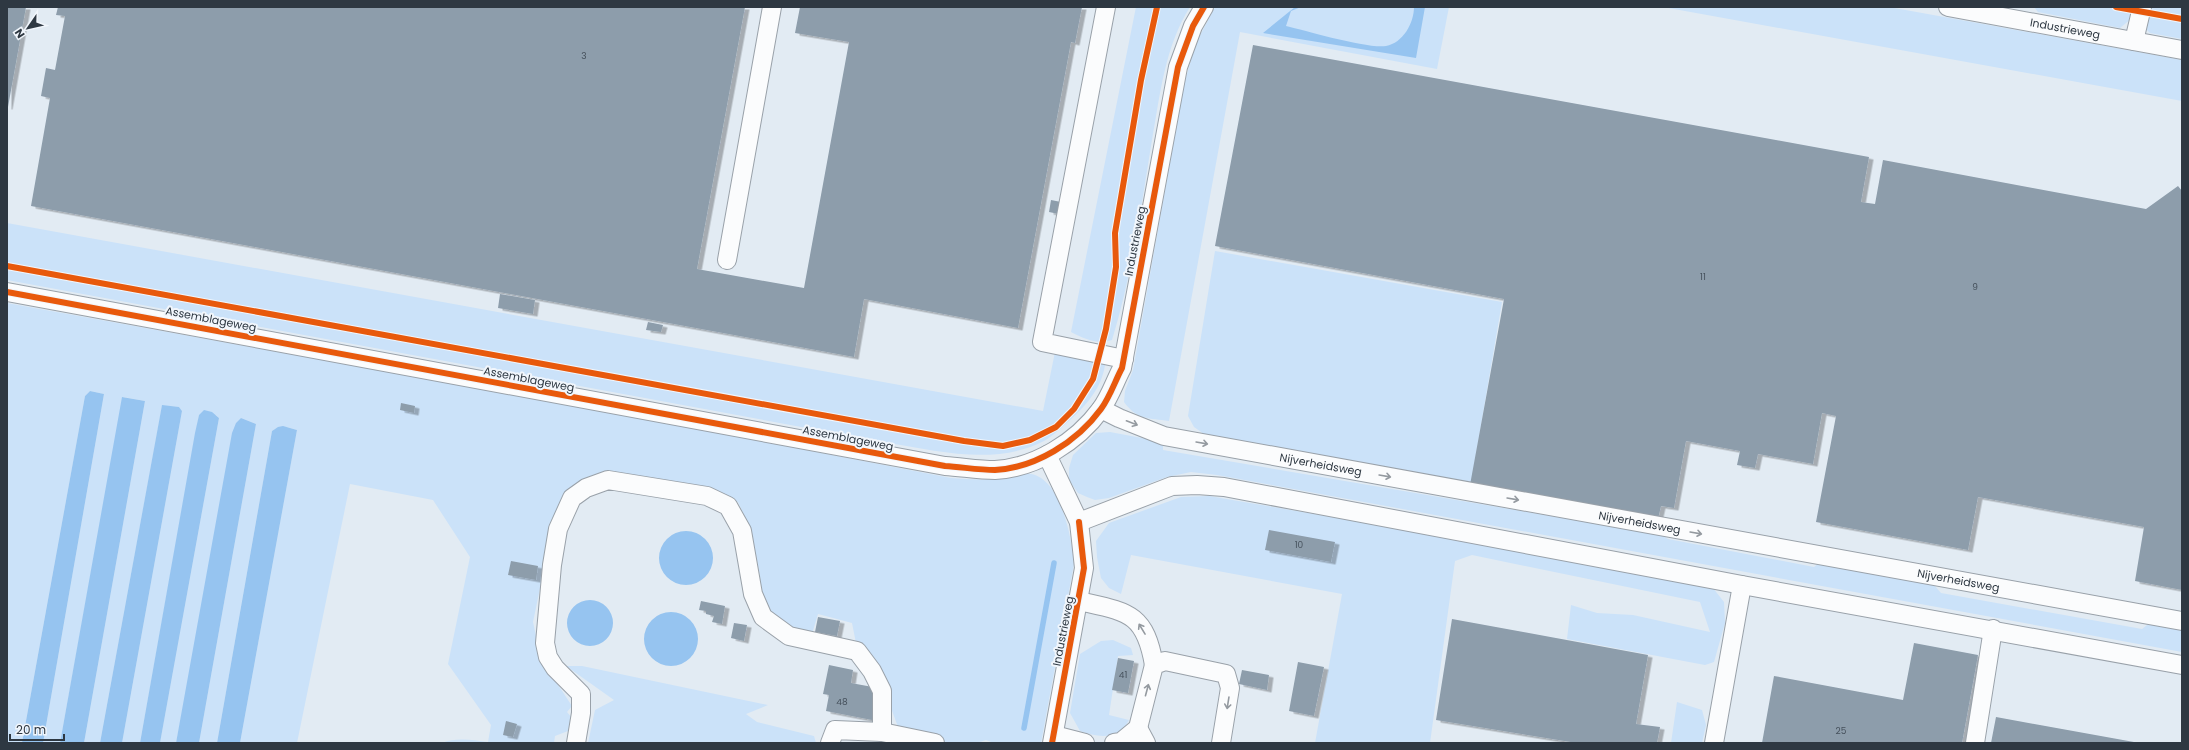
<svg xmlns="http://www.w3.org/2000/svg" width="2189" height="750" font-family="Poppins,sans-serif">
  <defs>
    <filter id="shadow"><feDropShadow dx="4.5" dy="2.5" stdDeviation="0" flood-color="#0004"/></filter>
  </defs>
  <rect width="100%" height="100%" fill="#e2ebf3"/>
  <path fill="#cbe2f9" d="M1136,7H1190C1165,46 1160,95 1152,140C1141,207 1132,275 1112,340C1097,345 1085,339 1071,332Z
    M1215,7H1449L1437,69L1240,32L1169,421C1149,418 1137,420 1124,402L1125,391L1133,370L1184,84L1196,43Z
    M1663,7H1889L2182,60V101Z
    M2034,7H2134L2131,19L2120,28L2038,12Z
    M2149,7H2182V39L2150,33L2145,28Z
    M7,223L1043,411L1055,352L1105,365C1102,387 1086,406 1070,420C1062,427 1053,436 1044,441C995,466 939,451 888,443L7,280Z
    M1215,251L1502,302L1471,484L1204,434L1194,427L1188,416Z
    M7,303L578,406L951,478C965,479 980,480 994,479C1004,478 1022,473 1031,474C1061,479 1072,539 1074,564L1041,743H994L986,740C964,749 918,738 898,727L872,656L856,643L852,623L818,614L812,634L789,627L775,620L764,601L759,587L760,576L751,530L738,502L706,493L587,485L550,540L533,622L541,659L572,706L567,712L572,718L568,731L555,736L554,743H442C456,737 473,740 488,742L491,725L448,664L470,557L433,500L350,484L297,743H240L297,430C287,427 280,425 272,431L217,743H199L256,424L241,418L176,743H160L219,418L216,415H199L140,743H122L182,411L179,407L162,406L100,743H84L145,401L123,397L60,743H43L104,394L90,391L85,396L22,743H7Z
    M1110,432L1163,442V450L1662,535L1668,539L1814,567L1819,563L1934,585L1941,593L2142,629L2151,622L2182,629V652L1217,475L1191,472L1167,477L1109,498L1095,500L1087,497L1078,493L1069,480V468L1073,455L1096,433Z
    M1209,496L1384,526L1713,588L1724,602L1725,623L1714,662L1705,665L1567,639L1571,605L1597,613L1633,615L1710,632L1700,602L1472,555L1455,561L1430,743H1315L1342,594L1131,555L1121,594L1109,588L1101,578L1097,557L1096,541L1109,523L1181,497Z
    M1113,640L1131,648L1133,655L1118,656L1109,715L1129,720C1119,740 1099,738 1080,731L1070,713L1080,654L1101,641Z
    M566,666H582L768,705L746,714L757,722L814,736L816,743H588L595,710L614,700Z
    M1677,702L1702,710L1706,725L1702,743H1671Z"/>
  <path fill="#96c4f0" d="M1295,7H1301L1291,11L1286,26C1307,31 1368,49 1386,46C1403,43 1414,23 1414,7H1425L1416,58L1263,33Z
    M90,391L104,394L43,743H22L85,396Z
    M122,397L145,401L84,743H60Z
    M162,405L179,407L182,411L122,743H100Z
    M204,410L212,412L219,418L160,743H140L195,433L199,415Z
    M241,418L256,424L199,743H176L232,433L236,423Z
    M283,426L297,430L240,743H217L272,431L278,427Z
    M659 558a27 27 0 1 1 54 0a27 27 0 1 1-54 0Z
    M567 623a23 23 0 1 1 46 0a23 23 0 1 1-46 0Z
    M644 639a27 27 0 1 1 54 0a27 27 0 1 1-54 0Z"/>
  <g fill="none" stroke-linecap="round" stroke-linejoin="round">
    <path stroke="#96c4f0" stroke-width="5.5" d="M1024,728L1054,563"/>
  </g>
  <path fill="#8d9dab" filter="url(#shadow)" d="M7,7H26L8,107H7Z
    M58,7H745L697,269L804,288L849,42L795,33L800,7H1082L1075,43L1071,42L1018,328L864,299L854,357L31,206L50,98L41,96L46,68L55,70L65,16L56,15Z
    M1253,45L1869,157L1861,202L1875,204L1883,160L2146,209L2178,186L2182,191V590L2135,581L2144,527L1978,497L1968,550L1816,522L1836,416L1822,413L1813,464L1758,454L1755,468L1737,465L1740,451L1686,441L1674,508L1661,506L1658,519L1470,485L1504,299L1215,246Z
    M1051,200L1061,202L1059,214L1049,212Z
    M500,294L535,300L533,314L498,308Z
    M648,322L663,325L661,332L646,330Z
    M401,403L415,406L414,413L400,410Z
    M1269,530L1335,542L1331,562L1265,550Z
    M511,561L538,566L536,580L508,575Z
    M701,601L725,606L722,624L712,622L714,616L706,614V611L699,610Z
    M818,617L840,621L837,636L815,632Z
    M1452,619L1648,655L1636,724L1660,727L1657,743H1577L1436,720Z
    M734,623L747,625L744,641L731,638Z
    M1914,643L1978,655L1962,743H1762L1774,676L1903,700Z
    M1118,658L1134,661L1128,693L1112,690Z
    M1298,662L1324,667L1314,716L1289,711Z
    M829,665L853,670L851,683L878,688L872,720L826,711L829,695L823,694Z
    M1242,670L1269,675L1267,690L1239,684Z
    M1996,717L2134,742V743H1991Z
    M506,721L517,724L513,737L503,735Z"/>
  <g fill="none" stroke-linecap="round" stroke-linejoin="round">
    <g stroke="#99a1a9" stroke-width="20">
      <g id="minor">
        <path d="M1106,7L1042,342L1124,359"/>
        <path id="s1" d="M1948,7L2182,50"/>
        <path d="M2134,41L2142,7"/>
        <path d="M727,260L772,7"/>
        <path d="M7,292L945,466C962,467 978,470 995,470C1035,468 1077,442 1101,409C1110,397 1115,381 1122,368L1178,67L1193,26L1204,7"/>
        <path id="s2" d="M1101,409L1119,418L1164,436L2182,621"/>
        <path d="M1047,455L1079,522L1084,568L1052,743"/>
        <path d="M1079,522L1172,486L1197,485L1224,487L1742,585L2182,665"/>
        <path d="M1079,601C1127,612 1145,612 1154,665"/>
        <path d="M1138,728L1146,743"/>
        <path d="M1054,735L1085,743"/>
        <path d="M576,743L581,713V694L555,668L548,657L545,643L552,565L558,529L572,498L586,488L608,480L707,496L728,506L742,531L753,594L763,617L789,636L857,651L872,671L882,691V732L935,743"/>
        <path d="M830,743L835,730L882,732"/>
        <path d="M1114,743L1121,742L1138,728L1154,665L1165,661L1226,674L1230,688L1221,743"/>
        <path d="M1714,743L1742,585"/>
        <path d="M1975,743L1993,629"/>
      </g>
    </g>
    <use href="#minor" stroke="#fbfcfd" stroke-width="18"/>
    <g stroke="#f1f6fc" stroke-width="8">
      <path id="cycleway" d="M2116,7L2182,19
        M7,266L964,441L1003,446L1030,440L1056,427L1074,409L1093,379L1106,329L1116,267L1115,233L1141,80L1157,7
        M7,292L945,466C962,467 978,470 995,470C1035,468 1077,442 1101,409C1110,397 1115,381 1122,368L1178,67L1193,26L1204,7
        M1052,743L1084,568L1079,522"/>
    </g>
    <use href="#cycleway" stroke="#e8590c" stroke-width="6"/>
  </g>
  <defs><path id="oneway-shaft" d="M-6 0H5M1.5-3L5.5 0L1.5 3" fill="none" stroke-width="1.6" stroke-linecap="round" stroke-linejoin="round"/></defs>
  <g stroke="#949aa0">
    <use href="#oneway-shaft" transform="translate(1132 423) rotate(21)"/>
    <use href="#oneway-shaft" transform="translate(1202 443) rotate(10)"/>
    <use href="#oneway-shaft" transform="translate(1385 476) rotate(10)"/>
    <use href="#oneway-shaft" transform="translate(1513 499) rotate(10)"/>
    <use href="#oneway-shaft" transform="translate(1696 533) rotate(10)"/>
    <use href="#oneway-shaft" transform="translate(1142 629) rotate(-121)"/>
    <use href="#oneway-shaft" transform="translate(1147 690) rotate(-75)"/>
    <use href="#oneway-shaft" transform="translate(1228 703) rotate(99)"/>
  </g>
  <g text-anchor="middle" stroke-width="4" stroke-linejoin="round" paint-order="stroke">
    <g font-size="9" fill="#46515c">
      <text x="584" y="59">3</text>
      <text x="1703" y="280">11</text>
      <text x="1975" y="290">9</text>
      <text x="1299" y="548">10</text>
      <text x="1123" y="678">41</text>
      <text x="842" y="705">48</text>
      <text x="1841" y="734">25</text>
    </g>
    <g font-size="11" fill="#2e3842" stroke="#f1f6fc">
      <text dy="4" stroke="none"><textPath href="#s1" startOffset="119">Industrieweg</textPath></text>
      <text transform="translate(1135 241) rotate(-79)" y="4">Industrieweg</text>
      <text transform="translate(211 319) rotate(11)" y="4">Assemblageweg</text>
      <text transform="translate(529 379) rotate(11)" y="4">Assemblageweg</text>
      <text transform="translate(848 438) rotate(11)" y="4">Assemblageweg</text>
      <text dy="4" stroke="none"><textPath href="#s2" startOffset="228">Nijverheidsweg</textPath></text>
      <text dy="4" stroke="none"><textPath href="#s2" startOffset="552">Nijverheidsweg</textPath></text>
      <text dy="4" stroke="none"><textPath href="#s2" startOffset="876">Nijverheidsweg</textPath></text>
      <text transform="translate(1063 631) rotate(-79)" y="4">Industrieweg</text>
    </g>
  </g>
  <rect width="2189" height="750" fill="none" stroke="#2e3842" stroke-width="16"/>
  <g transform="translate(28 28) rotate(236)" stroke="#f1f6fc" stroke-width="3" paint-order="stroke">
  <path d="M0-3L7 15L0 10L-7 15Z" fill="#2e3842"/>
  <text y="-6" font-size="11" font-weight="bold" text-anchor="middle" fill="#2e3842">N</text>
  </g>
  <path d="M10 734v6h54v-6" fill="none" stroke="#2e3842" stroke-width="2"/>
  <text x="16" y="734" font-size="12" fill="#2e3842" stroke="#f1f6fc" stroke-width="3" paint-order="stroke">20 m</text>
</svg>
